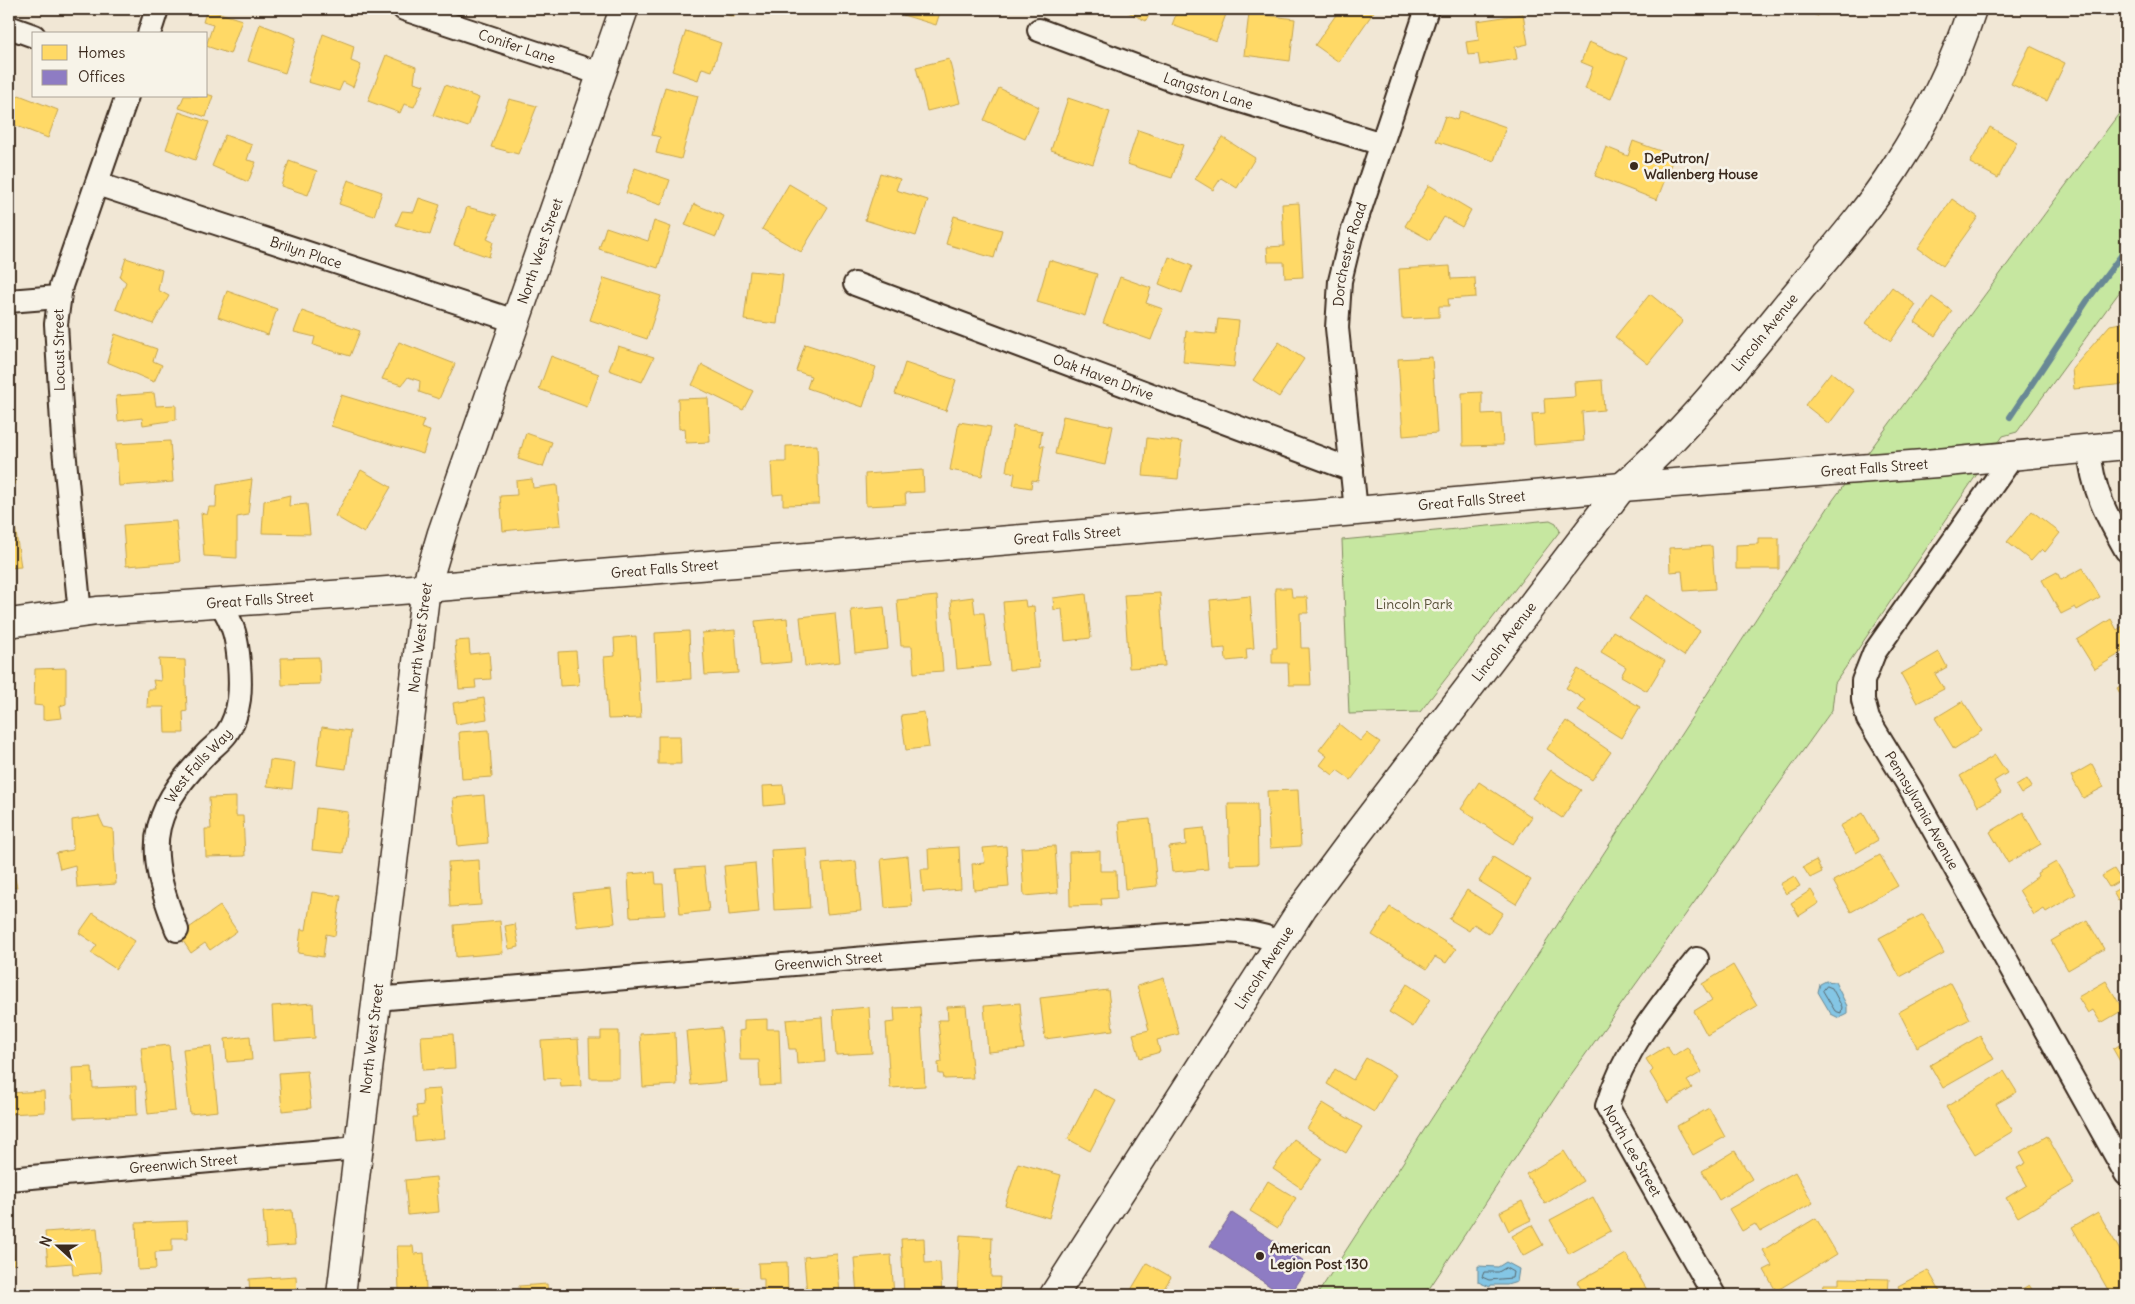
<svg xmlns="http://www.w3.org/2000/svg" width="2135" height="1304" font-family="Delius,sans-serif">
  <rect width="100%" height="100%" fill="#f1e7d5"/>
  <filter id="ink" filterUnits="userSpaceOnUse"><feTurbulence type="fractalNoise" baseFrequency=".02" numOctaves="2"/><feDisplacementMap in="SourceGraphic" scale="10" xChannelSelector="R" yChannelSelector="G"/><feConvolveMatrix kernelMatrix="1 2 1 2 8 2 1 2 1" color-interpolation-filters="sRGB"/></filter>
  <g filter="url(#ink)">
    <path fill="#c6e7a0" stroke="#80885f" d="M2126,104V283L2017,432L2003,436L1835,683L1832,710L1560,1090L1425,1295H1317L1833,500Z
      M1550,520L1556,523L1560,531L1420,712L1349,714L1342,540Z"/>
    <path fill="#84c6e5" stroke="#678895" d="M1826,981L1835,982L1847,1006V1014L1839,1018L1831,1014L1818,992L1820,984Z
      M1506,1262L1519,1269L1517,1282L1507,1285H1491L1490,1287L1478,1282V1266L1498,1267Z"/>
    <path fill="#ffd966" stroke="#c4a450" d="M207,9L242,20L230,54L206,46L213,25L203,22Z
      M712,9H737L734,17Z
      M905,9H941L936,25L903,15Z
      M1122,9H1152L1146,21Z
      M1178,9H1228L1216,41L1172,25Z
      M1340,9L1375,10L1339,62L1315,45Z
      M1797,9H1820L1818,16Z
      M1249,13L1295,19L1290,61L1244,55Z
      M1523,14L1528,44L1515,47L1517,59L1480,65L1478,54L1468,55L1466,42L1479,40L1477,21Z
      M260,24L296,38L285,73L248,61Z
      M686,31L721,43L712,71L702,68L698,80L672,71Z
      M323,34L354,46L351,61L361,65L353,87L343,82L339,91L308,82Z
      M1589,42L1627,58L1611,99L1585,89L1593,67L1581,62Z
      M2030,46L2065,63L2047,101L2011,84Z
      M386,55L416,67L414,82L424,85L414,107L404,104L400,113L368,101Z
      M949,59L960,103L927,111L916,67Z
      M445,85L479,98L468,127L433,115Z
      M665,87L698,96L681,159L656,153L660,137L652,135Z
      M999,88L1039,107L1025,139L984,120Z
      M9,93L18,97L19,95L58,110L48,138L9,123Z
      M206,94L213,96L206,117L179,108L184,96H206Z
      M1068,98L1110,112L1093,164L1051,150Z
      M509,99L537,106L518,154L491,147Z
      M1460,111L1506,127L1494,161L1436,141L1445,116L1457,120Z
      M179,112L209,122L195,160L166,149Z
      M1990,127L2017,142L1998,178L1970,163Z
      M1138,130L1183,145L1172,178L1127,164Z
      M225,135L252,145L247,160L256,162L248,182L212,166Z
      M1222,137L1255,158L1237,188L1221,178L1213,190L1195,179Z
      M1633,141L1674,156L1657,200L1595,176L1606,147L1628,156Z
      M289,161L317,171L308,195L281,186Z
      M635,168L670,180L661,205L626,193Z
      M880,173L900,179L896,190L928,200L916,236L865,220Z
      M348,180L382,192L374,216L339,204Z
      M789,184L828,207L801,252L762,229Z
      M1429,185L1471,210L1462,227L1444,217L1430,240L1405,226Z
      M419,198L440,205L430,235L396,225L402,211L414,212Z
      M1952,199L1978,217L1943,266L1918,248Z
      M1299,203L1303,277L1285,278L1284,262H1268L1267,247L1284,246L1282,204Z
      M694,204L724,216L716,237L685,225Z
      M467,207L497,215L487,239L493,242L489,257L454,245Z
      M954,216L1002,230L994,258L946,244Z
      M654,221L671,227L658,268L599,249L606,227L648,241Z
      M1169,257L1192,266L1182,293L1159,284Z
      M126,258L162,270L158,290L169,296L153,324L116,309L126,282L120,277Z
      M1049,260L1097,274L1085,316L1037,302Z
      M1450,266L1451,279L1475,278L1476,297L1448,299L1449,306H1439V317L1402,319L1399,269Z
      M750,271L783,274L777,324L744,320Z
      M1120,277L1151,288L1146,303L1163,309L1151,340L1103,323Z
      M604,278L661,296L647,339L590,320Z
      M1892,287L1916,305L1891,341L1866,323Z
      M227,291L277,309L268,335L218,317Z
      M1650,294L1683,321L1648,364L1615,337Z
      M1932,297L1952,311L1935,336L1915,322Z
      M302,311L360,331L350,356L313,345L315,337L294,332Z
      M1218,319L1239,321L1234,367L1183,362L1186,331L1216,334Z
      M2126,322V384L2074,389L2072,369L2110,325Z
      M115,334L157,349L153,361L162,365L154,382L107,362Z
      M399,342L455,364L439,399L419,392L420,381L408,377L402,385L382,379Z
      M1279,342L1304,359L1279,397L1253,380Z
      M805,344L876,367L863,407L807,388L811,376L796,371Z
      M618,346L654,357L642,382L609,370Z
      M551,356L599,374L587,407L539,389Z
      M1432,357L1437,433L1403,436L1398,359Z
      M905,363L956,380L946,411L895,394Z
      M702,365L753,391L743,410L692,385Z
      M1831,372L1854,391L1829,424L1805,405Z
      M1602,380L1604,410L1582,412L1584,441L1534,445L1532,414L1545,413L1544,399L1575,397L1574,382Z
      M1482,392V414L1501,413L1503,445L1463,446L1462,393Z
      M154,393L156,406L176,405V420L143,425L142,418L118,421L116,396Z
      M341,395L424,420L421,428L430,431L423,454L331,426Z
      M708,398L710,442L686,443L685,428L679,429L678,399Z
      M1063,416L1113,426L1105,465L1055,454Z
      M959,422L991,427L982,476L950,470Z
      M1013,426L1042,431L1040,446H1044L1038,481L1032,480L1031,488L1013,485L1015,473L1006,471Z
      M526,433L552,442L543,467L518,459Z
      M1147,438L1182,442L1178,479L1143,476Z
      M170,441L173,482L119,486L116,444Z
      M817,445L819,504L783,505V494L773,495L771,462H786V446Z
      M9,458L15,484L9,485Z
      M361,470L391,487L364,533L335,516Z
      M923,470L924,492L905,493L906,504L866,506L865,474Z
      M252,479L248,515L237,517V558L204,556L201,513L207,515L209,507H216L217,485Z
      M532,479L533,488L557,485L561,525L503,531L500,496L517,495L516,481Z
      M290,495L289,506L307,504L310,534L262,533L264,501Z
      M2032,511L2060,533L2045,552L2042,549L2031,561L2007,542Z
      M14,519L21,567L9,568V520Z
      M176,521L180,562L126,566L123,525Z
      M1758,538H1779V569H1736V545L1758,544Z
      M1712,546L1715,589L1684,591L1682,571L1670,572L1669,548Z
      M2083,568L2100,597L2077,610L2075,607L2061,614L2042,580L2057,572L2061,580Z
      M1275,588H1291L1292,597H1307L1308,613H1300L1301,648H1309L1311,685H1289L1288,663H1272V648H1277Z
      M1160,593L1165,666L1129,668L1124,595Z
      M1086,594L1091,638L1065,641L1062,609L1054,610L1053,598Z
      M1646,595L1700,631L1684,656L1629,619Z
      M937,596L943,671L914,673L912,646H901L897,600Z
      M1250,596L1254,648L1246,649L1247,659L1226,661L1225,648L1214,649L1210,600Z
      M973,597L975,613H984L990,666L957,669L951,600Z
      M1025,600L1026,607L1034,606L1039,668L1009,670L1003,602Z
      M884,607L888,649L855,653L851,610Z
      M835,613L840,662L805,666L800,617Z
      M787,618L791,662L759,665L755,621Z
      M2111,619L2117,630L2124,625L2126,628V650L2095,669L2077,640Z
      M735,630L738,673L705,675L702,633Z
      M689,631L691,679L657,681L655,633Z
      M1613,631L1665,661L1647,691L1621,676L1626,667L1601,652Z
      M636,636L641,718L608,719L604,657L615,656L614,638Z
      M469,640L470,654L489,652L491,679L475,680L476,688L459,689L455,641Z
      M576,651L579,685L560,686L558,652Z
      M1939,652L1947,667L1935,674L1944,689L1917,703L1901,674Z
      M319,657L320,684L282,685L281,658Z
      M159,659L185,660L187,711L183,712L184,733H165L164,707H147L148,689H155L153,680L161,681Z
      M66,668V704L60,706L62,718L43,720V706L34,705L35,669Z
      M1578,669L1640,707L1621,738L1578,711L1585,700L1566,688Z
      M2126,682V704L2117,688Z
      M484,698L487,719L456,724L453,703Z
      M1963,701L1982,731L1954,749L1935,718Z
      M924,712L929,747L906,750L901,715Z
      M1566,721L1611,752L1592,780L1547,749Z
      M1339,724L1360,741L1367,733L1380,742L1351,780L1337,770L1333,775L1320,765L1327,756L1319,750Z
      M322,727L351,731L346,769L317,765Z
      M489,730L492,777L462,779L459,732Z
      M658,736H680L681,764H658Z
      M1995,755L2007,773L1994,781L2001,793L1978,806L1960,776Z
      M270,760L295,763L292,789L267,786Z
      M2092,764L2104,787L2083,798L2071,776Z
      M1551,770L1581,790L1562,818L1532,798Z
      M2027,779L2032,787L2021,794L2016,786Z
      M1479,782L1532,817L1513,844L1461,809Z
      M783,785L785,804L764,806L763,786Z
      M1298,790L1301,846L1270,848L1267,791Z
      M484,795L488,843L458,846L453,798Z
      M236,797V816H243L245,856L206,857L205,829H211L209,798Z
      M1228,804H1257L1258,864L1230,865Z
      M316,808L348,812L343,853L312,850Z
      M2023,812L2041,844L2008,863L1990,832Z
      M1863,813L1878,840L1856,853L1840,826Z
      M99,816L104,827L113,829L116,884L77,887L75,865L60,869L56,853L73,850L72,820Z
      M1150,819L1157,886L1125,889L1119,822Z
      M1204,828L1208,869L1172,872L1169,847L1186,845L1185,830Z
      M1006,846L1009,887L974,890L972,864L985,863L983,848Z
      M1055,846L1058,893L1024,896L1021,848Z
      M959,847L961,889L923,892L921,869H929L928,849Z
      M806,848L810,908L774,910L771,850Z
      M1100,851V871H1116L1117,898L1101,899L1102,905L1070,906L1069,852Z
      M1880,855L1898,886L1851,912L1833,881Z
      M908,856L912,906L885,908L881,859Z
      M9,857L17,887L9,889Z
      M1493,857L1531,880L1516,904L1479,881Z
      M479,860L481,905L450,907L448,862Z
      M1816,860L1822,872L1810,878L1803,867Z
      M856,861L861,911L827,914L822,864Z
      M2056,862L2076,894L2046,912L2044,909L2034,915L2019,890L2038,876L2037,873Z
      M2126,862V877L2125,878L2119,867Z
      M755,863L759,912L729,915L724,866Z
      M704,867L709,911L680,914L676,869Z
      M2114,869L2121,880L2109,887L2102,876Z
      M655,872L656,884H663L665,915L630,917L628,874Z
      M1794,876L1800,886L1786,894L1780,884Z
      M2124,885L2126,896L2118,901L2113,892Z
      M611,889L615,923L577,927L573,893Z
      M1467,890L1503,913L1489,934L1474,924L1469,931L1449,919Z
      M1811,890L1819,903L1799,916L1791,903Z
      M312,892L341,896L335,936L326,934L323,957L298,953L301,929L306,930Z
      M220,906L237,931L210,950L205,943L191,953L179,935Z
      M1390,907L1456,949L1446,963L1435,957L1427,969L1372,935Z
      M93,913L135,941L116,969L91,953L97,945L79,933Z
      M1923,914L1944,953L1900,977L1879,938Z
      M2087,920L2104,949L2068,970L2051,941Z
      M500,921L503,953L456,957L454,925Z
      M515,924L519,947L509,949L505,926Z
      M1733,965L1757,1006L1707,1035L1694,1011L1712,1000L1702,984Z
      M1164,978L1179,1034L1157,1040L1160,1052L1140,1058L1133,1034L1149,1030L1137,986Z
      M2106,981L2123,1010L2101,1023L2093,1010L2088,1013L2078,997Z
      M1951,983L1970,1019L1917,1047L1899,1012Z
      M1407,984L1430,999L1413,1027L1389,1012Z
      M1108,990L1113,1030L1045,1039L1040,998Z
      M313,1003L315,1038L274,1041L272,1006Z
      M1020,1003L1024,1049L988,1052L984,1006Z
      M966,1006L973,1078L944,1079L943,1074H939L938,1063L942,1062L938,1020H948L947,1007Z
      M869,1007L872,1053L836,1055L833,1010Z
      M920,1007L925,1086L890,1088L886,1023L895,1022L894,1008Z
      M822,1017L825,1062L797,1064L796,1049H789L786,1020Z
      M767,1019V1029H779L781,1085L760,1086L759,1060H740L739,1031L744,1030V1020Z
      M721,1028L726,1082L691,1085L686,1031Z
      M601,1031H619V1078H590L589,1039H601Z
      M675,1032L677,1085L643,1087L640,1034Z
      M453,1034L455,1068L423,1070L421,1036Z
      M250,1036L252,1060L227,1062L225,1039Z
      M1980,1036L1994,1059L1943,1088L1930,1065Z
      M578,1039L581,1086L561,1087L560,1078L544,1079L541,1041Z
      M2126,1041V1072L2113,1049Z
      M169,1045L175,1111L148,1114L141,1048Z
      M211,1046L218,1111L190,1114L183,1049Z
      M1667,1046L1673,1056L1687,1047L1702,1072L1687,1081L1692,1088L1668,1103L1650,1073L1653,1070L1646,1059Z
      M1366,1058L1396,1075L1374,1112L1327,1084L1335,1069L1353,1080Z
      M92,1067L93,1088L136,1086L137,1115L74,1118L72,1068Z
      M307,1071L311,1108L282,1111L279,1073Z
      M2004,1071L2017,1092L1996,1104L2013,1131L1975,1154L1946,1107Z
      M440,1089L444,1138L415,1141L413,1117H418L416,1106L423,1105L422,1090Z
      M1094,1089L1116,1101L1090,1151L1068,1139Z
      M44,1091L45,1112L9,1114V1093Z
      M1323,1103L1362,1127L1346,1153L1307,1129Z
      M1709,1108L1725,1137L1693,1155L1677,1126Z
      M2047,1136L2074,1184L2018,1217L2006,1198L2027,1185L2017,1168L2026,1163L2020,1152Z
      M1294,1139L1322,1158L1301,1188L1273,1169Z
      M1564,1151L1583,1181L1545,1204L1526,1174Z
      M1735,1151L1752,1179L1719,1200L1702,1171Z
      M1018,1163L1061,1175L1049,1218L1005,1205Z
      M1795,1172L1813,1203L1760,1232L1755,1224L1742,1231L1729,1209Z
      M436,1177L439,1212L408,1215L405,1180Z
      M1268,1181L1296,1198L1278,1228L1250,1211Z
      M1593,1197L1611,1231L1569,1254L1550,1220Z
      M1522,1201L1531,1220L1509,1231L1500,1212Z
      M292,1210L295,1245L266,1247L263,1212Z
      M2098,1212L2126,1261V1293L2123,1295H2111L2072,1227Z
      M1816,1218L1837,1254L1776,1291L1764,1270L1772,1266L1763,1250Z
      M187,1221L188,1238H172V1251L155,1252L156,1269L138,1270L136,1223Z
      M1532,1225L1543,1245L1523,1256L1512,1236Z
      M97,1228L101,1273L73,1275L72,1263L48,1265L45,1232Z
      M12,1234L15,1264L9,1265V1235Z
      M960,1235L992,1237L991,1277H1000L999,1295H957Z
      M924,1238L925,1263L940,1262L942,1295H904L901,1239Z
      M397,1246H413L414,1254L424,1253L426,1289L399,1290Z
      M837,1254L840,1295H807L804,1257Z
      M1626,1254L1650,1295H1585L1577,1282Z
      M891,1255L894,1295H857L854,1258Z
      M787,1262L788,1293H799L800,1295H764V1279H759L758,1263Z
      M1147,1263L1171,1277L1160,1295H1128Z
      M1928,1270L1942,1295H1902L1898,1286Z
      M296,1276L297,1295H250L249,1279Z
      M1839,1278L1889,1279L1888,1295H1822L1824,1284H1839Z
      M547,1284L548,1295H520L519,1286Z
      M2029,1285L2036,1295H2012Z
      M742,1288V1295H695V1290Z"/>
    <path fill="#8e7cc3" stroke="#756392" d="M1232,1213L1310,1265L1290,1295H1283L1210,1246Z"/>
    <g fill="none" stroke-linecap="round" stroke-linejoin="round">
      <path stroke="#58686e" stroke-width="1" d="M1827,986L1832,988L1842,1007L1841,1013L1835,1011L1823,991Z
        M1506,1268L1513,1272L1512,1278L1489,1280L1482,1277L1484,1272H1498Z"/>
      <path stroke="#678895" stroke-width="6" d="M2010,417L2087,301L2126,249"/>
      <g stroke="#3b2a1e" stroke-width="26">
        <g id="minor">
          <path id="s1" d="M404,9L601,74"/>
          <path d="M9,27L34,36"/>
          <path id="s2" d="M1039,30L1175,81L1382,144"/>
          <path d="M149,34L157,9"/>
          <path id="s3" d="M97,184L515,321"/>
          <path id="s4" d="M855,284L1352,470"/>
          <path d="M9,301L58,297"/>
          <path d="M2089,448C2092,489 2106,515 2126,550"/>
          <path id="s5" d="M2013,456L1874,653L1863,681V700L1868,719L1912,791L2126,1174"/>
          <path id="s6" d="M1356,511L1337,328L1340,281L1351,236L1427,9"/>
          <path d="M80,614L63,439L56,324L61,286L127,96"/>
          <path id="s7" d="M177,930C165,899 151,861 159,827C167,796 186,775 208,752C214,746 222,740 227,733C241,712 241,687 239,663C237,639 234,624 220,603"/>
          <path id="s8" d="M1697,959C1660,1006 1625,1048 1607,1106L1714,1295"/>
          <path id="s9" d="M376,999L902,955L1223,931C1243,932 1261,933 1280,943"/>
          <path id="s10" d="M9,1179L358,1148"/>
        </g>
      </g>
      <g stroke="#3b2a1e" stroke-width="31">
        <g id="tertiary">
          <path id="s11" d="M1054,1295L1280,943L1303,907L1358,833L1622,487C1682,435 1732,373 1782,311C1820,264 1862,219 1895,168C1927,119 1954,65 1972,9"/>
        </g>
      </g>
      <g stroke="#3b2a1e" stroke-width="31">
        <g id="secondary">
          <path id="s12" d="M9,623L97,611L375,592L748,562L1356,511L1622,487L1937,463L2126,445"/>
          <path id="s13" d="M341,1295L426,587L442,533L624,9"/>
        </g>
      </g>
      <use href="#minor" stroke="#f7f3e8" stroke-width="22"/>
      <use href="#tertiary" stroke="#f7f3e8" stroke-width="28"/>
      <use href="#secondary" stroke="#f7f3e8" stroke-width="28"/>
    </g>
  </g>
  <g fill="#3b2a1e" stroke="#f7f3e8" stroke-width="2">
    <circle cx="1634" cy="166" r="5"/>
    <circle cx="1260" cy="1256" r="5"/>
  </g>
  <g text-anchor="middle" stroke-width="5" stroke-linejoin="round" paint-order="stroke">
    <g font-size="14" fill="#3b2a1e" stroke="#f7f3e8">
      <text dy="5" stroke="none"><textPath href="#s1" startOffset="119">Conifer Lane</textPath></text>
      <text dy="5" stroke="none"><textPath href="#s2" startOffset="180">Langston Lane</textPath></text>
      <text dy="5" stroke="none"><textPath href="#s3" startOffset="220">Brilyn Place</textPath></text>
      <text dy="5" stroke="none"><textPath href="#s13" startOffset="1068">North West Street</textPath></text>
      <text dy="5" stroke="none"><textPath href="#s6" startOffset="259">Dorchester Road</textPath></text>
      <text dy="5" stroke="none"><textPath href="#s11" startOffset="1199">Lincoln Avenue</textPath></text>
      <text transform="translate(59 350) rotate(-91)" y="5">Locust Street</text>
      <text dy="5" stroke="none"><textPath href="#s4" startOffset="265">Oak Haven Drive</textPath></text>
      <text dy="5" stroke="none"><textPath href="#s12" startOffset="1872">Great Falls Street</textPath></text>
      <text dy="5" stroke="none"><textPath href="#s12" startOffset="1468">Great Falls Street</textPath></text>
      <text dy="5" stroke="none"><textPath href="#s12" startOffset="1062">Great Falls Street</textPath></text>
      <text dy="5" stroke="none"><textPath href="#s12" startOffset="658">Great Falls Street</textPath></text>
      <text dy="5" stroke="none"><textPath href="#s12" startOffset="252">Great Falls Street</textPath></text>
      <text dy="5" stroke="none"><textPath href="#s13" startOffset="662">North West Street</textPath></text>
      <text dy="5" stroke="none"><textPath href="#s11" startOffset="794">Lincoln Avenue</textPath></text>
      <text dy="5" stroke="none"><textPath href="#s7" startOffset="180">West Falls Way</textPath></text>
      <text dy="5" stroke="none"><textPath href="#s5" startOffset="416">Pennsylvania Avenue</textPath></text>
      <text dy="5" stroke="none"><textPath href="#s9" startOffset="454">Greenwich Street</textPath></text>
      <text dy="5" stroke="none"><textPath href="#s11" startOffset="389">Lincoln Avenue</textPath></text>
      <text dy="5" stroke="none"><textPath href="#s13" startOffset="258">North West Street</textPath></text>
      <text dy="5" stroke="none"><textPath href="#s8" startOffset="225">North Lee Street</textPath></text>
      <text dy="5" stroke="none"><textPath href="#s10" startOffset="175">Greenwich Street</textPath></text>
    </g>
    <g font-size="14" font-weight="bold" fill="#3b2a1e" stroke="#f7f3e8" text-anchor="start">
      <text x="1644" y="163">DePutron/<tspan x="1644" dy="16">Wallenberg House</tspan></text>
      <text x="1270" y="1253">American<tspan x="1270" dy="16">Legion Post 130</tspan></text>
    </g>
    <g font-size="14" fill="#575038" stroke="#f7f3e8">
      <text x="1414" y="609">Lincoln Park</text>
    </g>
  </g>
  <rect width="2135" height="1304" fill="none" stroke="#f7f3e8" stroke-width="30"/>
  <rect x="15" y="15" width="2105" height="1274" fill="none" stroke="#3b2a1e" stroke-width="2" filter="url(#ink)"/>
  <rect x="32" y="32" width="175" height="65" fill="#f7f3e8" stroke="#aca397"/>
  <rect x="42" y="45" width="25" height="15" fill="#ffd966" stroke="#aca397"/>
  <text x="78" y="58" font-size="15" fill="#3b2a1e">Homes</text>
  <rect x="42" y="70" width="25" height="15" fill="#8e7cc3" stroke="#aca397"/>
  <text x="78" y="82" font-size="15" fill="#3b2a1e">Offices</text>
  <g transform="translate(58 1246) rotate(291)" stroke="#f7f3e8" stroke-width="4" paint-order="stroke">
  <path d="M0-4L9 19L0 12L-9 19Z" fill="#3b2a1e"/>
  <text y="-8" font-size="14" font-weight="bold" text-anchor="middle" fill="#3b2a1e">N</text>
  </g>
</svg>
